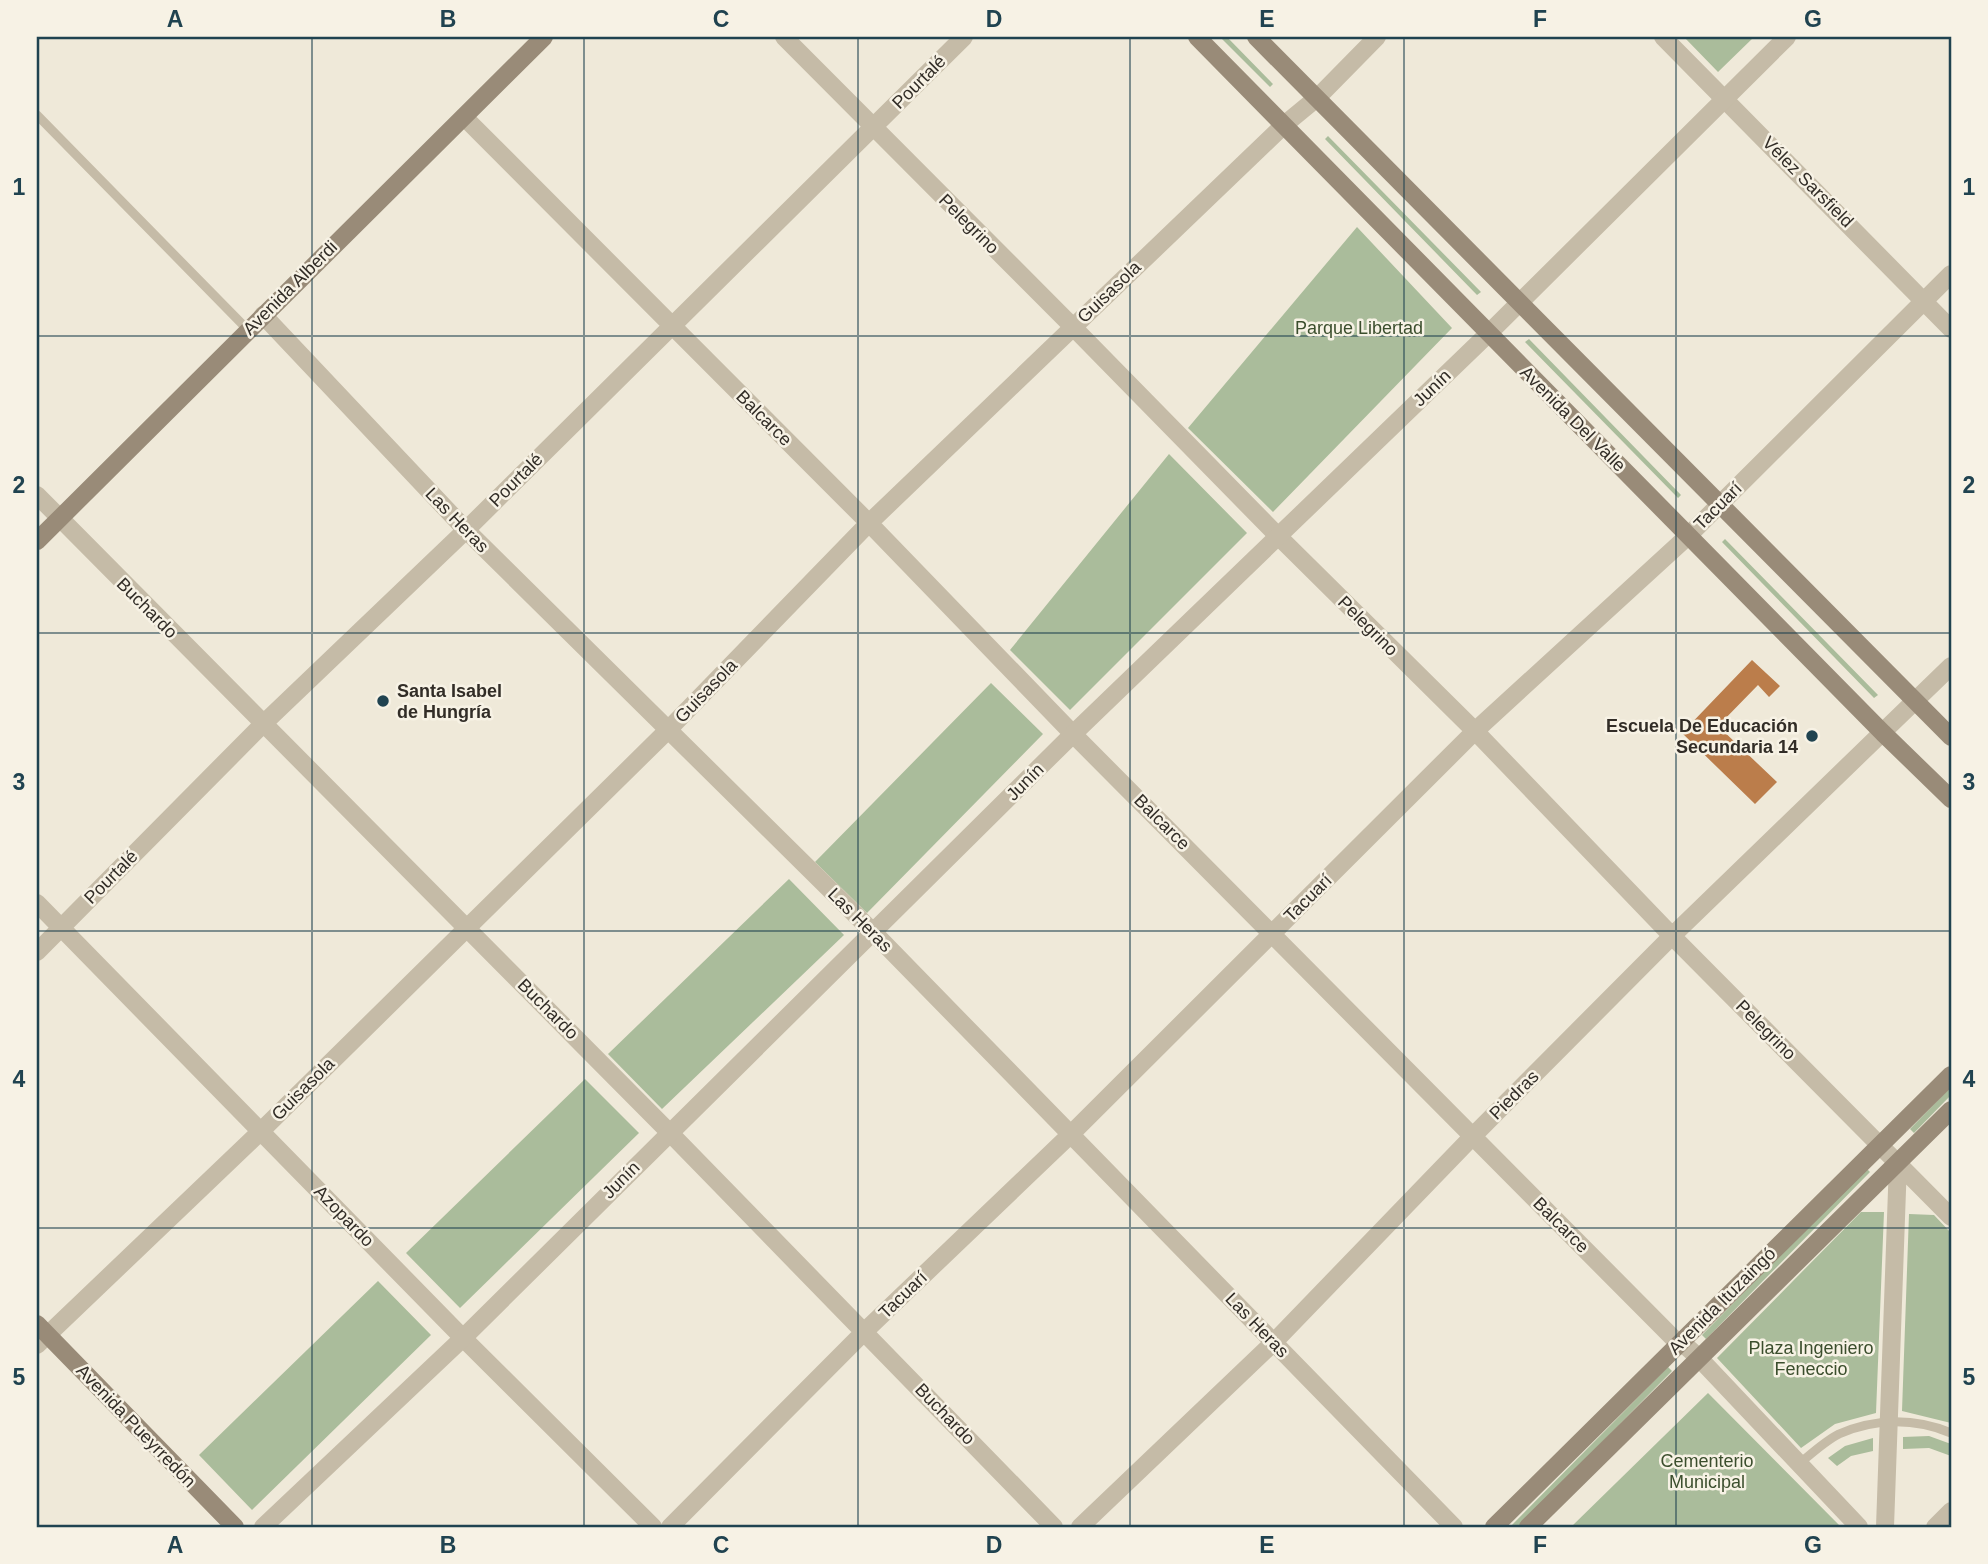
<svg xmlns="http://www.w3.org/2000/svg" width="1988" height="1564" font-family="Helvetica,sans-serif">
  <rect width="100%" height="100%" fill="#efe9d9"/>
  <path fill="#aabc9b" d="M1220,37H1227L1273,84L1270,87Z
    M1684,37H1754L1718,72Z
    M1328,136L1481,292L1477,295L1325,139Z
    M1357,227L1452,328L1273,512L1188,428Z
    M1529,339L1681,495L1678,498L1525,342Z
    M1169,454L1247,533L1070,710L1010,650Z
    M1725,539L1878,695L1874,698L1722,542Z
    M991,683L1043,734L867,913L815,862Z
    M789,879L844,935L662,1109L608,1054Z
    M585,1079L639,1133L460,1308L406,1253Z
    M1951,1087V1095L1914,1133L1910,1129Z
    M1866,1168L1870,1172L1706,1339L1702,1335Z
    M1861,1212H1884L1876,1413L1835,1424L1801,1448L1717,1358Z
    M1909,1214L1934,1215L1951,1233V1423L1902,1411Z
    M378,1281L431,1335L252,1510L199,1455Z
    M1668,1367L1672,1371L1518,1527H1510Z
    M1708,1393L1841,1527H1571Z
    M1929,1436L1951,1444V1456L1929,1448L1903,1449V1437Z
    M1873,1438V1451L1851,1456L1837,1466L1828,1458L1845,1446Z"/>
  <path fill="#bb7d4b" d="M1752,660L1780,686L1769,697L1758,685L1718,726L1777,782L1755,804L1682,733Z"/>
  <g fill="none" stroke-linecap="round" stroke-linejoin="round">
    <path stroke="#c5bba7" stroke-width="9" d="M37,115L248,330
      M1799,1464C1811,1454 1825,1441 1839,1434C1875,1418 1915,1418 1951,1433"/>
    <path stroke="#c5bba7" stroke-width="18" d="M784,37L1073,327L1278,536L1475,731L1672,936L1951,1217
      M1663,37L1951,329
      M464,117L869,523L1073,734L1679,1344L1687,1347L1699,1358L1859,1527
      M263,315L466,530L874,933L1454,1527
      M37,495L669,1132L1054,1527
      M37,903L463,1338L653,1527
      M37,952L262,725L466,530L964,37
      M37,1345L261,1131L668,730L869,523L1284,125L1318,97L1377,37
      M670,1527L865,1331L1070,1135L1475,731L1688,536L1951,274
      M1080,1527L1274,1342L1473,1136L1672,936L1951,666
      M1885,1527L1898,1162
      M1935,1527L1951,1511"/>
    <path stroke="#c5bba7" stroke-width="18" d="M263,1527L463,1338L1073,734L1489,333L1787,37"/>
    <path stroke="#998b78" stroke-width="18" d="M1197,37L1883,733L1951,799
      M1256,37L1951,737
      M37,541L544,37
      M37,1324L235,1527
      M1494,1527L1951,1075
      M1528,1527L1951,1110"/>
  </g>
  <path fill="none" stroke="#204350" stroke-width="2" stroke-opacity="0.55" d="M312,37V1527M584,37V1527M858,37V1527M1130,37V1527M1404,37V1527M1676,37V1527M37,336H1951M37,633H1951M37,931H1951M37,1228H1951"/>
  <g fill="#204350" stroke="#f7f2e5" stroke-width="2.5">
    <circle cx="383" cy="701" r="7"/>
    <circle cx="1812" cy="736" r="7"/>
  </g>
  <g text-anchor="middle" stroke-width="5" stroke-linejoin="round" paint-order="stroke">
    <g font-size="18" fill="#322d27" stroke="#f7f2e5">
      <text transform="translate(919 82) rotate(-45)" y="6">Pourtalé</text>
      <text transform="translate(1808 182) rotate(45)" y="6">Vélez Sarsfield</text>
      <text transform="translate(969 224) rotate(45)" y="6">Pelegrino</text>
      <text transform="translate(290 288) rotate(-45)" y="6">Avenida Alberdi</text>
      <text transform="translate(1109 292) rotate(-44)" y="6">Guisasola</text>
      <text transform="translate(1432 388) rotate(-44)" y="6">Junín</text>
      <text transform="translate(764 418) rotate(45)" y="6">Balcarce</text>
      <text transform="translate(1573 419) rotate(45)" y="6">Avenida Del Valle</text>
      <text transform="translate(516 480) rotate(-45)" y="6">Pourtalé</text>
      <text transform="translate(1718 506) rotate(-45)" y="6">Tacuarí</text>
      <text transform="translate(457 520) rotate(46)" y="6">Las Heras</text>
      <text transform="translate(147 608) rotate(45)" y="6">Buchardo</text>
      <text transform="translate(1368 626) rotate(45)" y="6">Pelegrino</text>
      <text transform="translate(706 691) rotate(-46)" y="6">Guisasola</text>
      <text transform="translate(1025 782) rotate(-45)" y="6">Junín</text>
      <text transform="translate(1162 822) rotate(45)" y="6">Balcarce</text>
      <text transform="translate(111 877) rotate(-45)" y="6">Pourtalé</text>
      <text transform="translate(1308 898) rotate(-45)" y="6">Tacuarí</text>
      <text transform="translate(860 920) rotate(45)" y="6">Las Heras</text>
      <text transform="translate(548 1009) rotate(45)" y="6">Buchardo</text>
      <text transform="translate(1766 1030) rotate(45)" y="6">Pelegrino</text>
      <text transform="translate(303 1089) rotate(-45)" y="6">Guisasola</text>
      <text transform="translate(1514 1095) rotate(-45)" y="6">Piedras</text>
      <text transform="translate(621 1180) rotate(-45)" y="6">Junín</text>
      <text transform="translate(344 1216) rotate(46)" y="6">Azopardo</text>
      <text transform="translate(1561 1225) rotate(45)" y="6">Balcarce</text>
      <text transform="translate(903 1295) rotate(-44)" y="6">Tacuarí</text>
      <text transform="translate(1722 1301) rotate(-45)" y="6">Avenida Ituzaingó</text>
      <text transform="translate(1257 1325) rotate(46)" y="6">Las Heras</text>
      <text transform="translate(945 1414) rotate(46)" y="6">Buchardo</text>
      <text transform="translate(136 1426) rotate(46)" y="6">Avenida Pueyrredón</text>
    </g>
    <g font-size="18" fill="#3b4e2d" stroke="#f7f2e5">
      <text x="1359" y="334">Parque Libertad</text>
      <text x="1811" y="1354">Plaza Ingeniero<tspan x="1811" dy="21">Feneccio</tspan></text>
      <text x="1707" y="1467">Cementerio<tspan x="1707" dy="21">Municipal</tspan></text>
    </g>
    <g font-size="18" font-weight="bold" fill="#322d27" stroke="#f7f2e5" text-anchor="start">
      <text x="397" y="697">Santa Isabel<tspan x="397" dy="21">de Hungría</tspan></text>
      <text x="1798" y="732" text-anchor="end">Escuela De Educación<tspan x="1798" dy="21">Secundaria 14</tspan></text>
    </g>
  </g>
  <rect width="1988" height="1564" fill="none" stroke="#f7f2e5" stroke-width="77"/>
  <rect x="38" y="38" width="1912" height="1488" fill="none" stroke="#204350" stroke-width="2.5"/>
  <g font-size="23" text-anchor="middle" font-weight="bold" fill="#204350">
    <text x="175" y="27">A</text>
    <text x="448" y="27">B</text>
    <text x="721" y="27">C</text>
    <text x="994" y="27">D</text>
    <text x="1267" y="27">E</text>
    <text x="1540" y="27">F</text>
    <text x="1813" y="27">G</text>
    <text x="19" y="195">1</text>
    <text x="1969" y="195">1</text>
    <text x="19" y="493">2</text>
    <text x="1969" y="493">2</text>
    <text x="19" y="790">3</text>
    <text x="1969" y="790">3</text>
    <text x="19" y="1087">4</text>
    <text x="1969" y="1087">4</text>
    <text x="19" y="1385">5</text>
    <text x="1969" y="1385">5</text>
    <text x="175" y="1553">A</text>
    <text x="448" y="1553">B</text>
    <text x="721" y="1553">C</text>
    <text x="994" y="1553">D</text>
    <text x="1267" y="1553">E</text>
    <text x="1540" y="1553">F</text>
    <text x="1813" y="1553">G</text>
  </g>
</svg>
